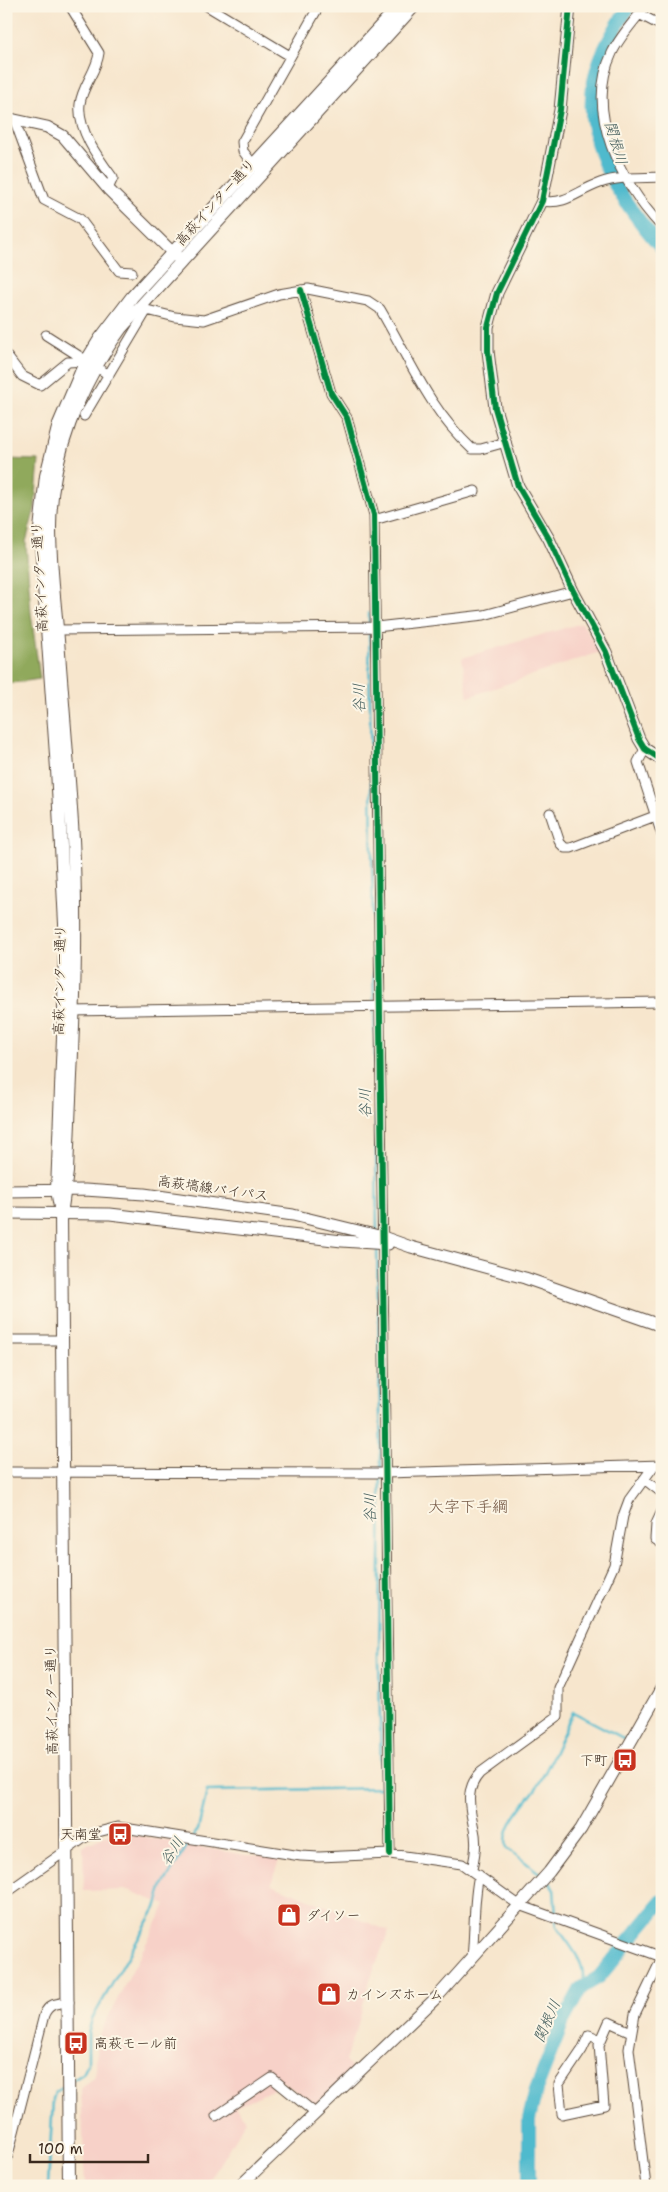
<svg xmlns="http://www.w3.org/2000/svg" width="668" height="2192" font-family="'Shantell Sans','Klee One',sans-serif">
  <rect width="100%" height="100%" fill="#fcf5e5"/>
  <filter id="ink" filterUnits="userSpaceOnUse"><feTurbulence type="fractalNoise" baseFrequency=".02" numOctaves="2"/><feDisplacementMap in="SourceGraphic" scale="10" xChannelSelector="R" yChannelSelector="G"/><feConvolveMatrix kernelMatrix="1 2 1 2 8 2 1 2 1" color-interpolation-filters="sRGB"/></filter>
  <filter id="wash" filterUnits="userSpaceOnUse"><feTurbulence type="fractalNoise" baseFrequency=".0096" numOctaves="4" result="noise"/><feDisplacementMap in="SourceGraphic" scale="20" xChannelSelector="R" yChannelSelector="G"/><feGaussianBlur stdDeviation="1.12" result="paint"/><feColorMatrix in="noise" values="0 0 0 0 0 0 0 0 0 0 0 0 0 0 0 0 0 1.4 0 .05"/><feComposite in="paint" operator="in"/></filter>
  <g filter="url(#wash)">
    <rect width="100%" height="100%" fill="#f7e6cd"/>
    <path fill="#f7d1c8" d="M582,623L600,652L468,697L462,658Z
      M110,1834H130L245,1855L280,1857L271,1884L389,1931L370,1979L358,2024L345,2060L353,2071L315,2105L280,2080L272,2090L235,2107L246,2120L206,2186H85L81,2087L94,2077L99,2035L166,1905L128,1890L84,1891L83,1846Z"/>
    <path fill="#90a95b" stroke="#666a3c" d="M6,459L39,460L35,508L26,542L31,613L40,679L6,684Z"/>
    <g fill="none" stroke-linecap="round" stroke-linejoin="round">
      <path stroke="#50bacd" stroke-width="2.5" d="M369,613V624
        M369,630L377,1232
        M193,1836L198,1830L207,1791L381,1788L379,1657L381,1465L377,1247
        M542,1875L507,1848C501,1825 526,1804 537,1787C551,1763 561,1737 573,1712L623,1738
        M548,1880L554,1889L556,1915
        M556,1920L557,1927C569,1945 590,1966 581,1988
        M73,2080L83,2074L88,2064V2034L92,2019L156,1908L163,1885L190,1841
        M48,2186L53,2099L55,2092L65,2086"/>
      <path stroke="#50bacd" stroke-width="14" d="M629,6C618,24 607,41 600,60C573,132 616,196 662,248
        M529,2186V2119L536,2090L563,2021L581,1988L599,1977L662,1901"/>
    </g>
  </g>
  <g filter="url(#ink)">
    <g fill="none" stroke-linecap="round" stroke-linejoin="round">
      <g stroke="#574638" stroke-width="11">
        <path id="street" d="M70,6L99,53C97,71 82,86 80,104C77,130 99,159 113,178L108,189
          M207,6L290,56
          M646,6C634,21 620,36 612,53C584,112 621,183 662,227
          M639,14L662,26
          M14,119L44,200L80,219L119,271L132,272
          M254,166L243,151L242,142L319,6
          M542,201C567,205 577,191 600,183C619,176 642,178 662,177
          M301,290L331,393L347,418L374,515L390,1854
          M141,305L147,310L175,317L204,320L279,294L308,289L368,301L380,309C410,360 428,408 472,449H481L506,442
          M46,335L109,375
          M6,355L22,376L40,385L68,362L87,361
          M84,416L147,310
          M374,520L475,491
          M57,630L376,627L484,615L573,591
          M645,749L638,762L662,835
          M550,813L560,843L565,848H571L655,816
          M70,1011L662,1002
          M6,1340H62
          M6,1472L386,1473L662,1465
          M644,1479L662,1493
          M662,1511L656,1524L655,1539L662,1544
          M472,1869C475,1857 477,1841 474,1829C470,1808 464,1790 480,1773L558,1716V1688L614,1565L623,1516L629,1500L653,1467
          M6,1893L84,1838L98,1832L118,1827L301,1856L319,1857L390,1854L462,1864L519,1905L662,1957
          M472,1958C475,1930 473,1902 479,1875
          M601,2040L589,2035L582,2050L559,2084L562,2114L604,2105L599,2045L609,2022L631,2032
          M216,2116L272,2078L315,2113
          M6,2163L44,2015C49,2003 57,2003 69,2002
          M646,2186L629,2049L635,2014L662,1958"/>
      </g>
      <g stroke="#574638" stroke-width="13">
        <path id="secondary" d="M570,6L560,110L542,201L497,293L488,327V351L495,408L518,486L549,539L573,591L606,652L639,739L645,749L662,760
          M6,118L47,127L63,136L108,189L178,258
          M6,1191L85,1190L144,1194L293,1215L383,1237L411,1247L525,1278L662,1326
          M6,1213L110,1214L342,1241L388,1244
          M240,2186L437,1997L549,1872L581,1829L662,1687"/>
      </g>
      <g stroke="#574638" stroke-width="14">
        <path id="primary" d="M62,1208L67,1172C71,1061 79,950 73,839C69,773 63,707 58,640C55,603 50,566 50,528C50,456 79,386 121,328L414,6
          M69,2186L61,1213L57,1190L64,1011L65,924L57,769L40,529L46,476L59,424L84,365L100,339L132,297L399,6"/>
      </g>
      <use href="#street" stroke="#fff" stroke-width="9"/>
      <use href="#secondary" stroke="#fff" stroke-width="11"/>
      <use href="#primary" stroke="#fff" stroke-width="12"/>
      <g stroke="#fcf5e5" stroke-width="9">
        <path id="cycleway" d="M570,6L560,110L542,201L497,293L488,327V351L495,408L518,486L549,539L573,591L606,652L639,739L645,749L662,760
          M301,290L331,393L347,418L374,515L390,1854"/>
      </g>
      <use href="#cycleway" stroke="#00873e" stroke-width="6"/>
    </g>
  </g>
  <defs>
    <g id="bus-square" transform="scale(1.25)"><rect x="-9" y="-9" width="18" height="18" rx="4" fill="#c8321e" stroke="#fcf5e5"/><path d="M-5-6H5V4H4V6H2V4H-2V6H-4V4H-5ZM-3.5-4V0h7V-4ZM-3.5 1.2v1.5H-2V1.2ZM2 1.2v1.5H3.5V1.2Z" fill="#fff"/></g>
    <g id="shop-square" transform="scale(1.25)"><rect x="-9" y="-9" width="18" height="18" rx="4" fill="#c8321e" stroke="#fcf5e5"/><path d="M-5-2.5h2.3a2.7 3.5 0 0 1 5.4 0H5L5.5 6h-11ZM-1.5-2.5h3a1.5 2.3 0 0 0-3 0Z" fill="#fff"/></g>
  </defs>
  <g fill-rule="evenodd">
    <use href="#bus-square" x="625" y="1760"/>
    <use href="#bus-square" x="120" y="1834"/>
    <use href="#shop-square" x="289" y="1915"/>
    <use href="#shop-square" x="329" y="1994"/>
    <use href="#bus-square" x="76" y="2043"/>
  </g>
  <g text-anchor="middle" stroke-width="4" stroke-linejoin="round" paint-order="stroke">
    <g font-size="14" fill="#3b2a1e" stroke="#fcf5e5">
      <text transform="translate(215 202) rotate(-48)" y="5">高萩インター通り</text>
      <text transform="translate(39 577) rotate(-93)" y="5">高萩インター通り</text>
      <text transform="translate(59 980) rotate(-89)" y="5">高萩インター通り</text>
      <text transform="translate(213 1188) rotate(8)" y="5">高萩塙線バイパス</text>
      <text transform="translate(51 1700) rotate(-91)" y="5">高萩インター通り</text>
    </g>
    <g font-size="14" fill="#3b2a1e" stroke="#fcf5e5" text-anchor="start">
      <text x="608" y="1765" text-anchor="end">下町</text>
      <text x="102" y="1839" text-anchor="end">天南堂</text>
      <text x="306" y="1920">ダイソー</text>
      <text x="346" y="1999">カインズホーム</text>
      <text x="94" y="2048">高萩モール前</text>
    </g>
    <g font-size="15" font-style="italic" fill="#425c5b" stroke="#fcf5e5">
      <text transform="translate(616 143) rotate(74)" y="5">関根川</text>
      <text transform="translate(359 698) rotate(-91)" y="5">谷川</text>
      <text transform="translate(365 1103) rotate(-91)" y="5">谷川</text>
      <text transform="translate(370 1508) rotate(-90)" y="5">谷川</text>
      <text transform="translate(172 1851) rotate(-58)" y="5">谷川</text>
      <text transform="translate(547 2021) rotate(-66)" y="5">関根川</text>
    </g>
    <g font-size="16" fill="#765946" stroke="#fcf5e5">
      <text x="468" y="1512">大字下手綱</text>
    </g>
  </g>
  <rect width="668" height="2192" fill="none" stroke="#fcf5e5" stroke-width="25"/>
  <path d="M30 2154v8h118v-8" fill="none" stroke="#3b2a1e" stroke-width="2.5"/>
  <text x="38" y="2154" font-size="15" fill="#3b2a1e" stroke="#fcf5e5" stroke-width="4" paint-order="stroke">100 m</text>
</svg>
